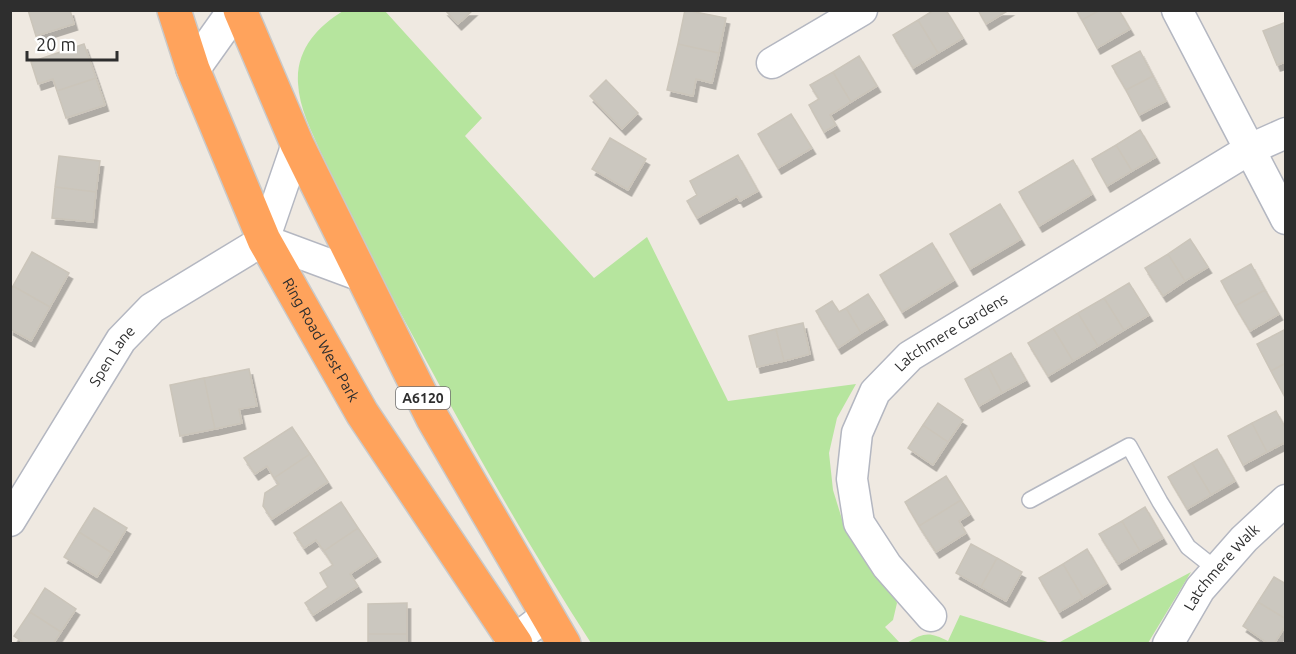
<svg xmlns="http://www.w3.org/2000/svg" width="1296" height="654" font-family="Ubuntu,sans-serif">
  <defs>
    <filter id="shadow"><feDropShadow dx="3.5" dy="6" stdDeviation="0" flood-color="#0004"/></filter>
  </defs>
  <rect width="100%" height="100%" fill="#efe9e1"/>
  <path fill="#b6e59e" d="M343,11H385L482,118L465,136L594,278L647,237L728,401L856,384L837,418L829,453L833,490L845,529L890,589L897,603L893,620L885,627L900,643H591C511,519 440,388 371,257C354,224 338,190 322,155C312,132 299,108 298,83C296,50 317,27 343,11Z
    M1191,572L1148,643H1058Z
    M960,615L1051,643H907C924,632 930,632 948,641Z"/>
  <path fill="#cbc7bf" stroke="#cbc5ba" stroke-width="1.5" filter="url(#shadow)" d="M28,10H70L74,24L36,36Z
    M445,10H473L458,24Z
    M685,10L726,18L719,53L678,44Z
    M934,10H946L963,38L938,53L918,20Z
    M978,10H1009L986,24Z
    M1076,10H1100L1082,20Z
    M1100,10H1119L1130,29L1097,48L1082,20Z
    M918,20L938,53L913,68L893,35Z
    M1286,22V62L1277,65L1263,31Z
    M84,44L96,78L57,91L53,79L38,84L31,62Z
    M678,44L719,53L712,83L696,79L693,96L667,90Z
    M1140,51L1153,76L1126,90L1112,66Z
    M859,56L877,86L851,102L833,72Z
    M833,72L851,102L830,115L836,125L824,132L809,105L819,99L810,85Z
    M1153,76L1166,101L1139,115L1126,90Z
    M96,78L105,105L66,118L57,91Z
    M606,80L638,113L622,129L590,96Z
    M791,114L812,148L778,168L758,134Z
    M1140,130L1156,157L1132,171L1116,145Z
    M610,138L646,159L628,190L592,169Z
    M1116,145L1132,171L1107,186L1092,159Z
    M738,155L758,191L740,201L737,196L697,218L687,201L697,195L690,181Z
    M59,156L100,161L96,192L55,187Z
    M1073,160L1092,194L1039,226L1019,192Z
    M55,187L96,192L93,222L52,218Z
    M1000,204L1021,239L970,269L950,234Z
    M1190,239L1208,267L1185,281L1168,254Z
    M932,243L954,280L902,312L880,275Z
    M32,252L69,273L50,307L13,286Z
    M1168,254L1185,281L1163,296L1145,268Z
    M1251,264L1265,290L1235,306L1221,281Z
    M1129,283L1149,315L1124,330L1104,298Z
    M13,286L50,307L31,341L10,329V291Z
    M1265,290L1279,314L1250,331L1235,306Z
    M868,294L884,319L861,333L846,308Z
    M1104,298L1124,330L1098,346L1078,313Z
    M832,301L839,312L846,308L861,333L838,348L816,311Z
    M1078,313L1098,346L1073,361L1053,328Z
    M803,323L810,354L784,361L776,329Z
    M1053,328L1073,361L1048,376L1028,343Z
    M776,329L784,361L757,367L749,336Z
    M1286,329V363L1271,371L1257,344Z
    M1011,353L1026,380L1002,393L988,366Z
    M1286,363V397H1285L1271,371Z
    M988,366L1002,393L979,406L965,379Z
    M249,369L257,406L239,409L242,423L215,429L204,378Z
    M204,378L215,429L180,436L170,385Z
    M938,403L963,420L948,442L923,425Z
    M1276,411L1286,429V442L1267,452L1252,423Z
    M1252,423L1267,452L1243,465L1228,436Z
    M923,425L948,442L933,465L908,448Z
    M292,427L310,454L274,478L267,466L255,474L244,458Z
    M1217,449L1235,481L1211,495L1192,463Z
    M310,454L328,482L272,519L263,506L265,493L279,484L274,478Z
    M1192,463L1211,495L1187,509L1168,477Z
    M946,476L961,500L919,526L905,502Z
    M961,500L970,514L959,521L966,533L936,552L919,526Z
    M341,502L358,528L324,551L316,540L304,548L294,533Z
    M1145,507L1163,538L1140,551L1122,521Z
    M94,508L127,528L112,553L79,532Z
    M1122,521L1140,551L1118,564L1099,534Z
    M358,528L377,556L350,574L358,586L313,615L305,603L328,587L320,573L333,565L324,551Z
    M79,532L112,553L97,577L64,557Z
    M971,544L997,558L981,587L956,573Z
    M1087,549L1107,583L1083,598L1063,564Z
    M997,558L1022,572L1006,601L981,587Z
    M1063,564L1083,598L1059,612L1039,578Z
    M1274,577L1286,584V619L1258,602Z
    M45,588L76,609L61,632L30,612Z
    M1258,602L1286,619V625L1274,644H1269L1243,626Z
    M407,603V634H368V604Z
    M30,612L61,632L53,644H26L14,636Z
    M368,634H407V644H368Z"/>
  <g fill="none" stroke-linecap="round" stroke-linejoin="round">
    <g stroke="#b4b7c1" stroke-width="18">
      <path id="lane" d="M1030,500L1129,446L1160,502L1188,547L1217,570"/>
    </g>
    <g stroke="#b4b7c1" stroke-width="33">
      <g id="street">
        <path d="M1177,10L1286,219"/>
        <path d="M772,63L862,10"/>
        <path d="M264,240L361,276"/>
        <path id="s1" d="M10,521L121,340L152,308L264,240L297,144"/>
        <path id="s2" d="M931,616L887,566L859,523L852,479L857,433L875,392L910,356L1250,149L1286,133"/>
        <path d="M509,644L547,615"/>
        <path id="s3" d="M1168,644L1200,589L1244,539L1286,500"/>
      </g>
    </g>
    <g stroke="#b4b7c1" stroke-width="36">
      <path id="secondary" d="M193,69L235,10"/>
    </g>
    <g stroke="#c9c9c9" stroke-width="36">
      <g id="highway">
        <path id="s4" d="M174,10L193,69L264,240L362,413L516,644"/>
        <path d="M240,10L297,144L433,419L564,644"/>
      </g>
    </g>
    <use href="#lane" stroke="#fff" stroke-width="15"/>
    <use href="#street" stroke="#fff" stroke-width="30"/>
    <use href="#secondary" stroke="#fff" stroke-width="33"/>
    <use href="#highway" stroke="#ffa35c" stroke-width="33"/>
  </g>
  <g text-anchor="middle" stroke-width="6" stroke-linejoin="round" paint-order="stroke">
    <rect fill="#fff" stroke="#6d6d6d" stroke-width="1.5" x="396" y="387" width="54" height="22" rx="4.5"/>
    <g font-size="14" font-weight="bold" fill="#2e2e2e">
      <text x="423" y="403">A6120</text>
    </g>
    <g font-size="15" fill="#2e2e2e" stroke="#fff">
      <text dy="5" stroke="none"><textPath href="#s2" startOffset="351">Latchmere Gardens</textPath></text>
      <text dy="5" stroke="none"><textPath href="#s4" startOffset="362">Ring Road West Park</textPath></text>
      <text dy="5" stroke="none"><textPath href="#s1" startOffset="194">Spen Lane</textPath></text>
      <text dy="5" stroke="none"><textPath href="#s3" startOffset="94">Latchmere Walk</textPath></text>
    </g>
  </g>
  <rect width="1296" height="654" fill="none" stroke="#2e2e2e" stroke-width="24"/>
  <path d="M27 51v9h90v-9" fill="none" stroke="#2e2e2e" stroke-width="3"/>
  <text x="36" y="51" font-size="18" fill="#2e2e2e" stroke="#ffffff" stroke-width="4.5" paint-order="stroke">20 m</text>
</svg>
